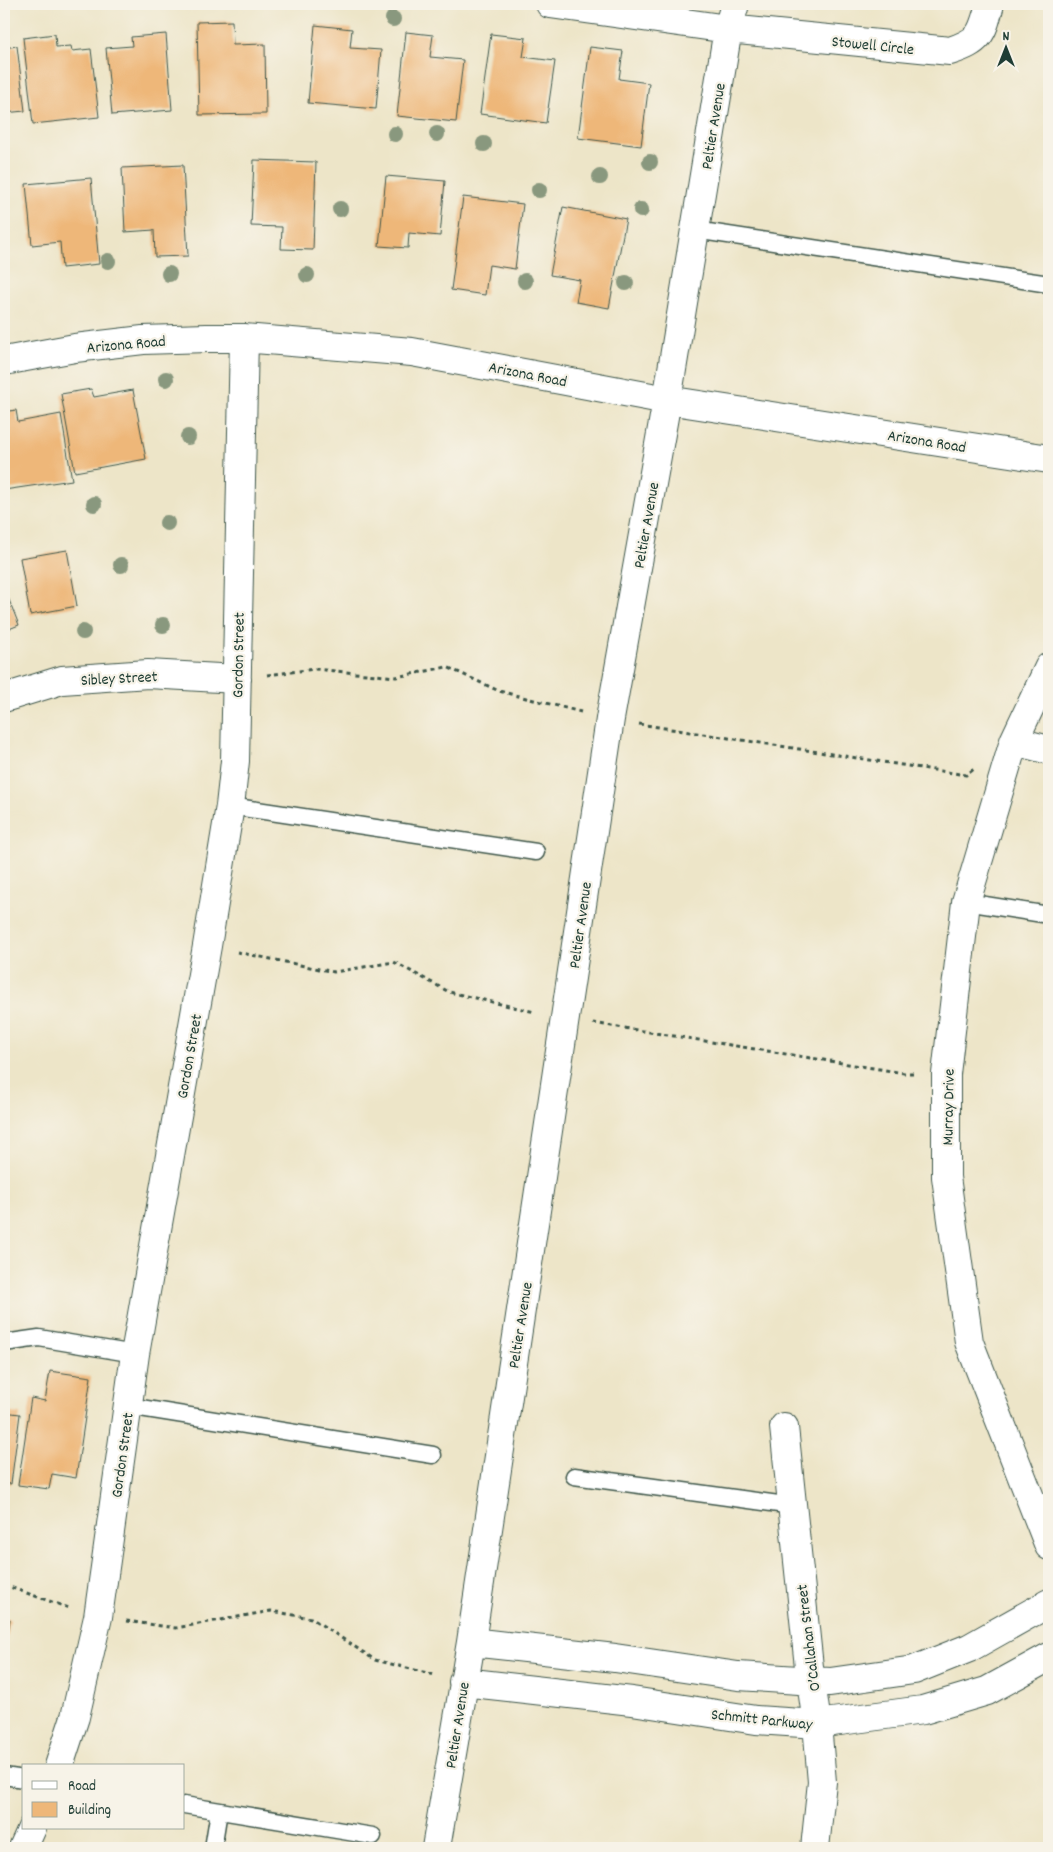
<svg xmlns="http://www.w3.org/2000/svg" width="1053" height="1852" font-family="Dekko,sans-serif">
  <rect width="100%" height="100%" fill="#f7f3e8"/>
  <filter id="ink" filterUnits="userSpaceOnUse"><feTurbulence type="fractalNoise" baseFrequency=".02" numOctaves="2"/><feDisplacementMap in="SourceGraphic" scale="10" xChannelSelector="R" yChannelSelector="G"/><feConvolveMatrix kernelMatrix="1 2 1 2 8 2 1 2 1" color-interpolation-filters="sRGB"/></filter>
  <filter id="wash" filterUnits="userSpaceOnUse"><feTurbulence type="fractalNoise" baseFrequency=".0096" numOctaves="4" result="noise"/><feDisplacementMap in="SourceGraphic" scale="20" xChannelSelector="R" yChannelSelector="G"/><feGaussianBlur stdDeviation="1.12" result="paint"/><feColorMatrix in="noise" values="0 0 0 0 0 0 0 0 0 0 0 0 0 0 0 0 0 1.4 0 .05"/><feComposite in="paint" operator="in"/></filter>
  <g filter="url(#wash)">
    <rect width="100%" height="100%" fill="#ede5c8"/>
    <g id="blocks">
      <path fill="#eeb779" d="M232,21L233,45L265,44L266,114L199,115L197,22Z
        M315,25L352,29L350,48L381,50L376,109L308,103Z
        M406,32L433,35L430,57L463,60L456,122L397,116Z
        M55,34L56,47L71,46L72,51L91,49L99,117L33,124L23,38Z
        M166,34L172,110L112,115L106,48L132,46L131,37Z
        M491,34L526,38L523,57L555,61L546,123L480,114Z
        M17,46L25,111L4,113V48Z
        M590,47L623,51L619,79L649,83L641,146L578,138Z
        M254,160L316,162L313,250L281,249L282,227L251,226Z
        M183,165L188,256L155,257L154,230L125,232L122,168Z
        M386,176L445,181L440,236L409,233L408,248L379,246Z
        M91,178L99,264L62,268L60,242L32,245L26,184Z
        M463,197L523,204L515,269L489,265L485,295L451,290Z
        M563,207L626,219L609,308L576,302L580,280L550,275Z
        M91,389L94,397L133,390L146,459L75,472L61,394Z
        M16,410L18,422L61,414L72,480L4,490V412Z
        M67,550L77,606L30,615L20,558Z
        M7,595L19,625L4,631V596Z
        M50,1371L91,1377L76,1478L52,1474L49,1489L18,1485L31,1398L45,1401Z
        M4,1412L20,1414L11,1484L4,1483Z
        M4,1619H10L5,1654H4Z"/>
    </g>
  </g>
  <g filter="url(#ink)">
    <use href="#blocks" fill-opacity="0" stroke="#3e564a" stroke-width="1"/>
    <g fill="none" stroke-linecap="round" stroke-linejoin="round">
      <g stroke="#3e564a" stroke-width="19">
        <path id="lane" d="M695,230L1049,284
          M230,806L536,852
          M966,902L1049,915
          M4,1343L39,1338L135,1354
          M128,1406L433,1455
          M574,1476L793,1506
          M4,1776L24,1779
          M184,1805L373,1836
          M213,1848L219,1811"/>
      </g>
      <g stroke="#3e564a" stroke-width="30">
        <path id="street" d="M550,4L728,29L950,51C981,41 982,34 990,4
          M4,361L75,348L143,340L207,338H244L412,352L667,400L1049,459
          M1049,667L1014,741L966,902L946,1074V1177L969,1342L1049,1546
          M4,698L62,680L148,674L237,679
          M1014,741L1049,750
          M784,1427L809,1667L817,1724L822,1782L815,1848
          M471,1642L615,1658L738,1676L830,1682L914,1670L969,1648L1049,1603
          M463,1682L632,1701L756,1720L817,1724L923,1710L987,1691L1049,1657
          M59,1766L75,1717L98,1617L135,1354L207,946L230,806L235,761L244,338
          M23,1848L32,1828
          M436,1848L471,1642L610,719L667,400L728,29L735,4"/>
      </g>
      <path stroke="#3e564a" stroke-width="3" stroke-dasharray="4 4" stroke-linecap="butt" d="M267,675L315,669L396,677L447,667L499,691L581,712
        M639,724L966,775L974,769
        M237,952L334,972L394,962L449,992L535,1012
        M593,1023L904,1073H915
        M4,1585L69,1608
        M126,1621L176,1628L271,1611L311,1618L375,1660L435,1675"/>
      <use href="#lane" stroke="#fff" stroke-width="16"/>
      <use href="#street" stroke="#fff" stroke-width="28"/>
    </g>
    <g fill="#89987e">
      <circle cx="393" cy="19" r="8"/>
      <circle cx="395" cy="134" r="8"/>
      <circle cx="437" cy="134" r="8"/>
      <circle cx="484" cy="144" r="8"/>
      <circle cx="650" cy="162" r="8"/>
      <circle cx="600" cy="177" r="8"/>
      <circle cx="539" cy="190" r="8"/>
      <circle cx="340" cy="209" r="8"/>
      <circle cx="641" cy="210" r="8"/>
      <circle cx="108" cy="261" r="8"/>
      <circle cx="169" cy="274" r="8"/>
      <circle cx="307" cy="275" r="8"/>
      <circle cx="525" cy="281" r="8"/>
      <circle cx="626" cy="283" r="8"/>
      <circle cx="166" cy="379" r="8"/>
      <circle cx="188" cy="437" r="8"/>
      <circle cx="94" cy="504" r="8"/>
      <circle cx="167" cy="523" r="8"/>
      <circle cx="121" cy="565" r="8"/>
      <circle cx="163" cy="625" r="8"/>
      <circle cx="83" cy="632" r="8"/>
    </g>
  </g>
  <g text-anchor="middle" stroke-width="4.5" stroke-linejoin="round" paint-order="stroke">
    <g font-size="16" fill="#1f3d34" stroke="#f7f3e8">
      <text transform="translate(873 44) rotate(6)" y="6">Stowell Circle</text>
      <text transform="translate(712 126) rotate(-81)" y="6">Peltier Avenue</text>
      <text transform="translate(126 343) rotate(-5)" y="6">Arizona Road</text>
      <text transform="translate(528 373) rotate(11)" y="6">Arizona Road</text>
      <text transform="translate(927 440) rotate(9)" y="6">Arizona Road</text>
      <text transform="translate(645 525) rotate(-80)" y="6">Peltier Avenue</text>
      <text transform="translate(237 655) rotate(-89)" y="6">Gordon Street</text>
      <text transform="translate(119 677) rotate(-3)" y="6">Sibley Street</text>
      <text transform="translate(579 925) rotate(-82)" y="6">Peltier Avenue</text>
      <text transform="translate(188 1056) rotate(-80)" y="6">Gordon Street</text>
      <text transform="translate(947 1107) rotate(-89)" y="6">Murray Drive</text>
      <text transform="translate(519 1325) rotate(-81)" y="6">Peltier Avenue</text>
      <text transform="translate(121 1455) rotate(-82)" y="6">Gordon Street</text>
      <text transform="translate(807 1638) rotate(-97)" y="6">O’Callahan Street</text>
      <text transform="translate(762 1718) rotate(6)" y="6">Schmitt Parkway</text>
      <text transform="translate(456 1725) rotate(-81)" y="6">Peltier Avenue</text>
    </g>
  </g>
  <rect width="1053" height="1852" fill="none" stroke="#f7f3e8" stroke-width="20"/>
  <rect x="22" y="1764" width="162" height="65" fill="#f7f3e8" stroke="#a1aaa0"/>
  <rect x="32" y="1781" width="25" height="8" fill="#ffffff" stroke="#a1aaa0"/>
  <text x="68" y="1790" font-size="15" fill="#1f3d34">Road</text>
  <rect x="32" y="1802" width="25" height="15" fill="#eeb779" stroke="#a1aaa0"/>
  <text x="68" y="1814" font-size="15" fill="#1f3d34">Building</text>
  <g transform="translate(1006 48)" stroke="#f7f3e8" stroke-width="4" paint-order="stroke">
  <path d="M0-4L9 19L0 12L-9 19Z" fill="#1f3d34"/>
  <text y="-8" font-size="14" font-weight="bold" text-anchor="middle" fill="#1f3d34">N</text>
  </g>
</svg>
